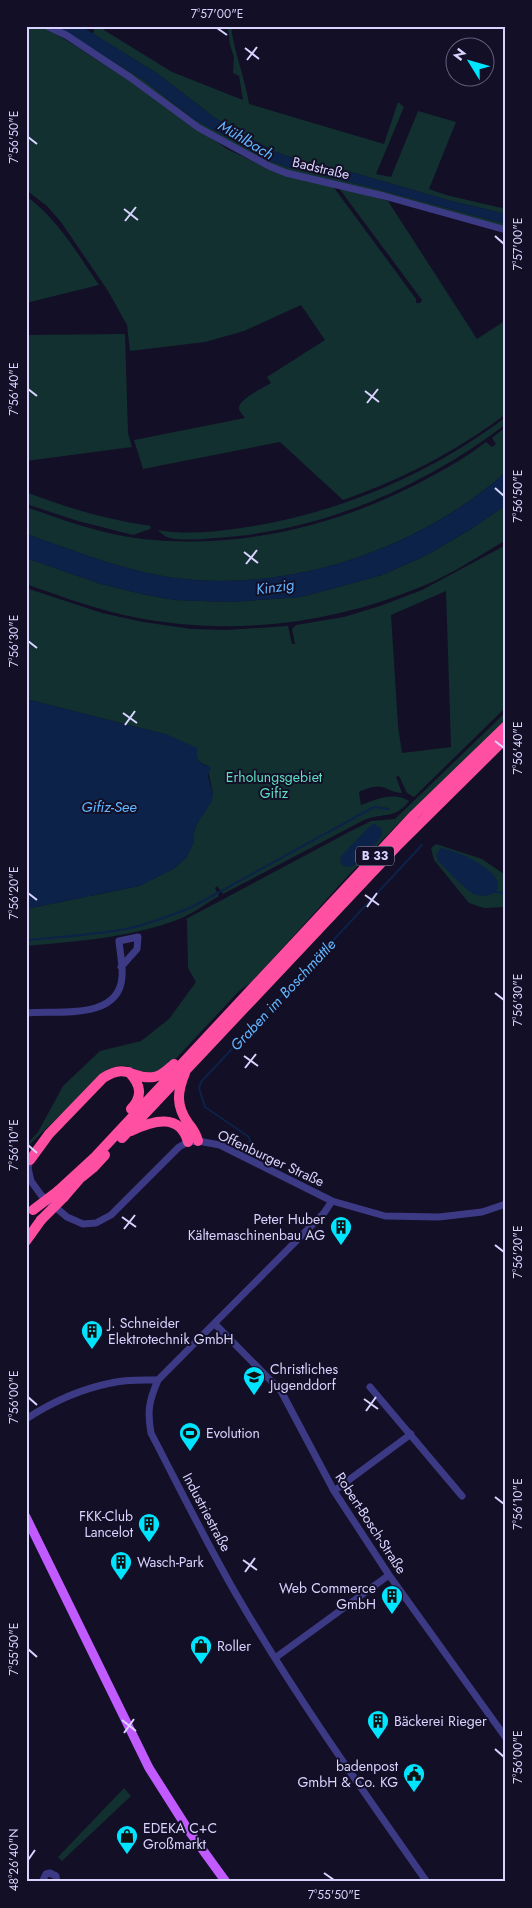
<svg xmlns="http://www.w3.org/2000/svg" width="532" height="1908" font-family="Jost,sans-serif">
  <rect width="100%" height="100%" fill="#130f26"/>
  <path fill="#12302f" fill-rule="evenodd" d="M26,26H42L49,29L142,89L227,149L278,173L332,185L416,299V303H420L422,300L338,187L388,201L477,339L506,320V414C455,452 403,479 343,500L280,442L143,469L134,440L245,418C243,415 239,411 239,408C239,399 263,388 271,383L267,377L325,340L301,305L244,331L205,342L130,351L127,325L108,291L61,222L47,206L26,190Z
    M50,26H56L145,81L192,118L271,161L287,167L366,186L506,224V228L289,171L272,165L217,136Z
    M95,26H102L104,30L172,72L243,100L239,76L233,73L234,57L230,45L228,28V26H231C234,53 245,77 249,104L384,144L398,102L404,107L376,174L391,177L418,111L456,122L429,189L446,195L506,209V214L451,201L358,174L301,161L273,151L215,118L158,74L93,34Z
    M26,196C58,219 77,253 99,285L26,303Z
    M125,334L128,433L132,447L26,461V335Z
    M506,417V424C422,488 322,531 216,538C202,539 184,541 170,538C165,537 161,533 158,530C185,535 214,532 241,528C337,514 429,475 506,417Z
    M506,427V472C419,549 291,593 175,578C124,571 75,551 26,534V507C64,520 103,535 143,539C243,550 345,524 432,476C451,466 469,455 486,442L492,447L496,444L492,438Z
    M26,492C67,508 108,520 151,526L150,529L133,535L78,521L26,504Z
    M506,505V540C479,556 452,574 423,586C333,624 235,636 138,618C100,611 63,597 26,584V558L101,584L142,594L175,600L229,602L301,597L382,575L427,555L471,529Z
    M506,545V707L414,797L407,793L399,776L396,777L402,793C394,793 389,789 382,787C375,785 366,789 360,791L359,793L361,805C375,800 394,791 409,801C395,820 383,812 364,820L223,894L217,886L215,888L219,896C207,903 195,912 182,918C132,938 79,941 26,946V909L139,886L173,869L186,858L194,842L193,834L197,824L213,794L207,765C202,764 198,762 196,756L168,735L26,699V588L102,613L143,622L192,629L226,630L288,626L292,644H295L292,629L296,625L344,617L383,605L422,590ZM446,591L451,747L402,753L398,726L391,615Z
    M506,712V719L394,828L344,880L252,982L239,991L170,1065C140,1086 131,1054 106,1071L27,1147L26,1152V1145L38,1132L63,1086L100,1051L141,1041L169,1019L196,982L188,968L187,921L186,919L349,832L371,821L395,819Z
    M436,844L482,859L504,874L506,907L484,908L469,903L434,860L431,848Z
    M124,1788L131,1796L62,1861L58,1857Z"/>
  <path fill="#0c2248" d="M56,26H81L158,74L215,118L273,151L301,161L358,174L451,201L506,214V224L366,186L287,167L271,161L192,118L145,81Z
    M506,472V505L471,529L427,555L382,575L301,597L229,602L175,600L142,594L101,584L26,558V534C75,551 124,571 175,578C291,593 419,549 506,472Z
    M26,699L168,735L197,748V760L202,764L211,767L208,776L213,794L212,801L197,824L193,834L194,842L186,858L173,869L139,886L26,909Z
    M375,824L382,829V835C374,845 351,880 340,862L342,855L371,825Z
    M441,848C456,850 490,866 497,880C504,895 482,899 472,893C459,884 449,871 438,861L436,855Z"/>
  <g fill="none" stroke-linecap="round" stroke-linejoin="round">
    <path stroke="#0c2248" stroke-width="2" d="M493,891L506,894
      M26,940C60,937 93,935 126,929C149,924 170,916 192,907L374,807L389,809
      M250,1142L249,1137L205,1107L199,1088L201,1082L422,845"/>
    <path stroke="#3d3a85" stroke-width="7" d="M47,26L66,35L131,78L199,128L269,166L286,173L384,196L506,230
      M26,1013C57,1010 119,1021 122,977C123,965 120,953 119,941L138,937L137,949L121,967
      M26,1159L30,1160L28,1168L31,1181L41,1195L67,1217L83,1224L96,1223L111,1215L179,1147L188,1142L198,1141L220,1145L332,1201L385,1216L439,1217L482,1212L506,1204
      M332,1201L324,1213L158,1380C149,1401 147,1411 151,1433C179,1487 206,1542 236,1594C294,1694 361,1788 427,1882
      M215,1324L281,1391L334,1491L389,1575L506,1738
      M370,1387L462,1496
      M26,1419C52,1402 81,1389 111,1383C126,1379 143,1380 158,1380
      M334,1491L411,1434
      M275,1658L389,1575
      M42,1882L46,1874L50,1873L56,1876L57,1882"/>
    <path stroke="#c25bff" stroke-width="9" d="M26,1517L149,1768L189,1831L226,1882"/>
    <path stroke="#ff4fa3" stroke-width="10" d="M129,1072C141,1085 143,1096 131,1109
      M185,1073C177,1092 176,1106 188,1123C193,1129 196,1133 198,1141
      M131,1131C152,1121 180,1112 188,1142
      M122,1138L397,846L506,738
      M30,1160L49,1134L103,1078C129,1062 130,1080 154,1077C162,1076 168,1069 174,1064
      M82,1177L93,1168L105,1155
      M58,1191L95,1157L414,815L506,726
      M64,1197L83,1175
      M26,1241L41,1220"/>
    <path stroke="#ff4fa3" stroke-width="10" d="M33,1210L58,1191
      M41,1220L64,1197"/>
  </g>
  <path fill="none" stroke="#d9d4ff" stroke-width="2" d="M217,28L227,35M245,48L259,59M247,60L257,47M28,137L37,144M124,209L138,220M125,221L136,207M495,236L504,244M28,389L37,396M365,391L379,402M367,403L378,389M495,488L504,496M244,552L258,563M246,564L257,550M28,641L37,648M123,713L137,723M125,725L135,711M495,741L504,748M28,893L37,900M365,895L379,905M367,907L377,893M495,993L504,1000M244,1056L258,1066M245,1068L256,1054M28,1145L37,1153M122,1217L136,1227M124,1229L135,1215M495,1245L504,1252M28,1397L37,1405M364,1399L378,1409M366,1411L376,1397M495,1497L504,1504M243,1560L257,1570M245,1572L255,1558M28,1649L37,1657M122,1720L136,1731M124,1733L134,1719M495,1749L504,1757M28,1860L35,1850M324,1873L334,1880"/>
  <defs>
    <g id="building-pin" transform="scale(1.125)"><path d="M0 17L-7.5 6A9.5 9.5 0 1 1 7.5 6Z" fill="#00e5ff" stroke="#130f26"/><path d="M-4-6H4V6H1V3H-1V6H-4ZM-2.5-4.3h1.7v1.8h-1.7ZM.8-4.3h1.7v1.8H.8ZM-2.5-1h1.7V.8h-1.7ZM.8-1h1.7V.8H.8Z" fill="#111"/></g>
    <g id="school-pin" transform="scale(1.125)"><path d="M0 17L-7.5 6A9.5 9.5 0 1 1 7.5 6Z" fill="#00e5ff" stroke="#130f26"/><path d="M0-5L7-2L0 1L-7-2ZM-4 1L0 2.5L4 1V4Q0 6-4 4Z" fill="#111"/></g>
    <g id="stadium-pin" transform="scale(1.125)"><path d="M0 17L-7.5 6A9.5 9.5 0 1 1 7.5 6Z" fill="#00e5ff" stroke="#130f26"/><path d="M0-5a6.5 5 0 1 0 0 10a6.5 5 0 1 0 0-10ZM-3.5-1.8h7v3.6h-7Z" fill="#111"/></g>
    <g id="shop-pin" transform="scale(1.125)"><path d="M0 17L-7.5 6A9.5 9.5 0 1 1 7.5 6Z" fill="#00e5ff" stroke="#130f26"/><path d="M-5-2.5h2.3a2.7 3.5 0 0 1 5.4 0H5L5.5 6h-11ZM-1.5-2.5h3a1.5 2.3 0 0 0-3 0Z" fill="#111"/></g>
    <g id="civic-pin" transform="scale(1.125)"><path d="M0 17L-7.5 6A9.5 9.5 0 1 1 7.5 6Z" fill="#00e5ff" stroke="#130f26"/><path d="M-.6-6.5H3V-4.5H.6V-3L4-1V1h2V6H-6V1h2V-1L-.6-3ZM-1.2 2.5V6h2.4V2.5Z" fill="#111"/></g>
  </defs>
  <g fill-rule="evenodd">
    <use href="#building-pin" x="341" y="1227"/>
    <use href="#building-pin" x="92" y="1331"/>
    <use href="#school-pin" x="254" y="1377"/>
    <use href="#stadium-pin" x="190" y="1433"/>
    <use href="#building-pin" x="149" y="1524"/>
    <use href="#building-pin" x="121" y="1562"/>
    <use href="#building-pin" x="392" y="1596"/>
    <use href="#shop-pin" x="201" y="1646"/>
    <use href="#building-pin" x="378" y="1721"/>
    <use href="#civic-pin" x="414" y="1774"/>
    <use href="#shop-pin" x="127" y="1836"/>
  </g>
  <g text-anchor="middle" stroke-width="4" stroke-linejoin="round" paint-order="stroke">
    <rect fill="#130f26" stroke="#9e99be" stroke-width="1" x="356" y="846.5" width="38" height="19" rx="4"/>
    <g font-size="12" font-weight="bold" fill="#d9d4ff">
      <text x="375" y="860">B 33</text>
    </g>
    <g font-size="14" fill="#d9d4ff" stroke="#130f26">
      <text transform="translate(321 168) rotate(13)" y="5">Badstraße</text>
      <text transform="translate(271 1158) rotate(25)" y="5">Offenburger Straße</text>
      <text transform="translate(207 1512) rotate(62)" y="5">Industriestraße</text>
      <text transform="translate(371 1523) rotate(57)" y="5">Robert-Bosch-Straße</text>
    </g>
    <g font-size="14" fill="#5fe0c0" stroke="#130f26">
      <text x="274" y="782">Erholungsgebiet<tspan x="274" dy="16">Gifiz</tspan></text>
    </g>
    <g font-size="14" fill="#d9d4ff" stroke="#130f26" text-anchor="start">
      <text x="325" y="1224" text-anchor="end">Peter Huber<tspan x="325" dy="16">Kältemaschinenbau AG</tspan></text>
      <text x="108" y="1328">J. Schneider<tspan x="108" dy="16">Elektrotechnik GmbH</tspan></text>
      <text x="270" y="1374">Christliches<tspan x="270" dy="16">Jugenddorf</tspan></text>
      <text x="206" y="1438">Evolution</text>
      <text x="133" y="1521" text-anchor="end">FKK-Club<tspan x="133" dy="16">Lancelot</tspan></text>
      <text x="137" y="1567">Wasch-Park</text>
      <text x="376" y="1593" text-anchor="end">Web Commerce<tspan x="376" dy="16">GmbH</tspan></text>
      <text x="217" y="1651">Roller</text>
      <text x="394" y="1726">Bäckerei Rieger</text>
      <text x="398" y="1771" text-anchor="end">badenpost<tspan x="398" dy="16">GmbH &amp; Co. KG</tspan></text>
      <text x="143" y="1833">EDEKA C+C<tspan x="143" dy="16">Großmarkt</tspan></text>
    </g>
    <g font-size="15" font-style="italic" fill="#62b6ff" stroke="#130f26">
      <text transform="translate(246 140) rotate(31)" y="5">Mühlbach</text>
      <text transform="translate(275 587) rotate(-8)" y="5">Kinzig</text>
      <text x="109" y="812">Gifiz-See</text>
      <text transform="translate(283 995) rotate(-47)" y="5">Graben im Boschmättle</text>
    </g>
  </g>
  <rect width="532" height="1908" fill="none" stroke="#130f26" stroke-width="55"/>
  <g transform="translate(470 62) rotate(307)"><circle r="24" fill="#130f26" stroke="#625e7d"/>
  <path d="M0-4L9 19L0 12L-9 19Z" fill="#00e5ff"/>
  <text y="-8" font-size="14" font-weight="bold" text-anchor="middle" fill="#d9d4ff">N</text>
  </g>
  <rect x="28" y="28" width="476" height="1852" fill="none" stroke="#d9d4ff" stroke-width="2"/>
  <g font-size="12" text-anchor="middle" fill="#d9d4ff">
    <text x="217" y="18">7°57'00"E</text>
    <text transform="translate(14 137) rotate(-90)" y="4">7°56'50"E</text>
    <text transform="translate(518 244) rotate(-90)" y="4">7°57'00"E</text>
    <text transform="translate(14 389) rotate(-90)" y="4">7°56'40"E</text>
    <text transform="translate(518 496) rotate(-90)" y="4">7°56'50"E</text>
    <text transform="translate(14 641) rotate(-90)" y="4">7°56'30"E</text>
    <text transform="translate(518 748) rotate(-90)" y="4">7°56'40"E</text>
    <text transform="translate(14 893) rotate(-90)" y="4">7°56'20"E</text>
    <text transform="translate(518 1000) rotate(-90)" y="4">7°56'30"E</text>
    <text transform="translate(14 1145) rotate(-90)" y="4">7°56'10"E</text>
    <text transform="translate(518 1252) rotate(-90)" y="4">7°56'20"E</text>
    <text transform="translate(14 1397) rotate(-90)" y="4">7°56'00"E</text>
    <text transform="translate(518 1504) rotate(-90)" y="4">7°56'10"E</text>
    <text transform="translate(14 1649) rotate(-90)" y="4">7°55'50"E</text>
    <text transform="translate(518 1757) rotate(-90)" y="4">7°56'00"E</text>
    <text transform="translate(14 1860) rotate(-90)" y="4">48°26'40"N</text>
    <text x="334" y="1899">7°55'50"E</text>
  </g>
</svg>
